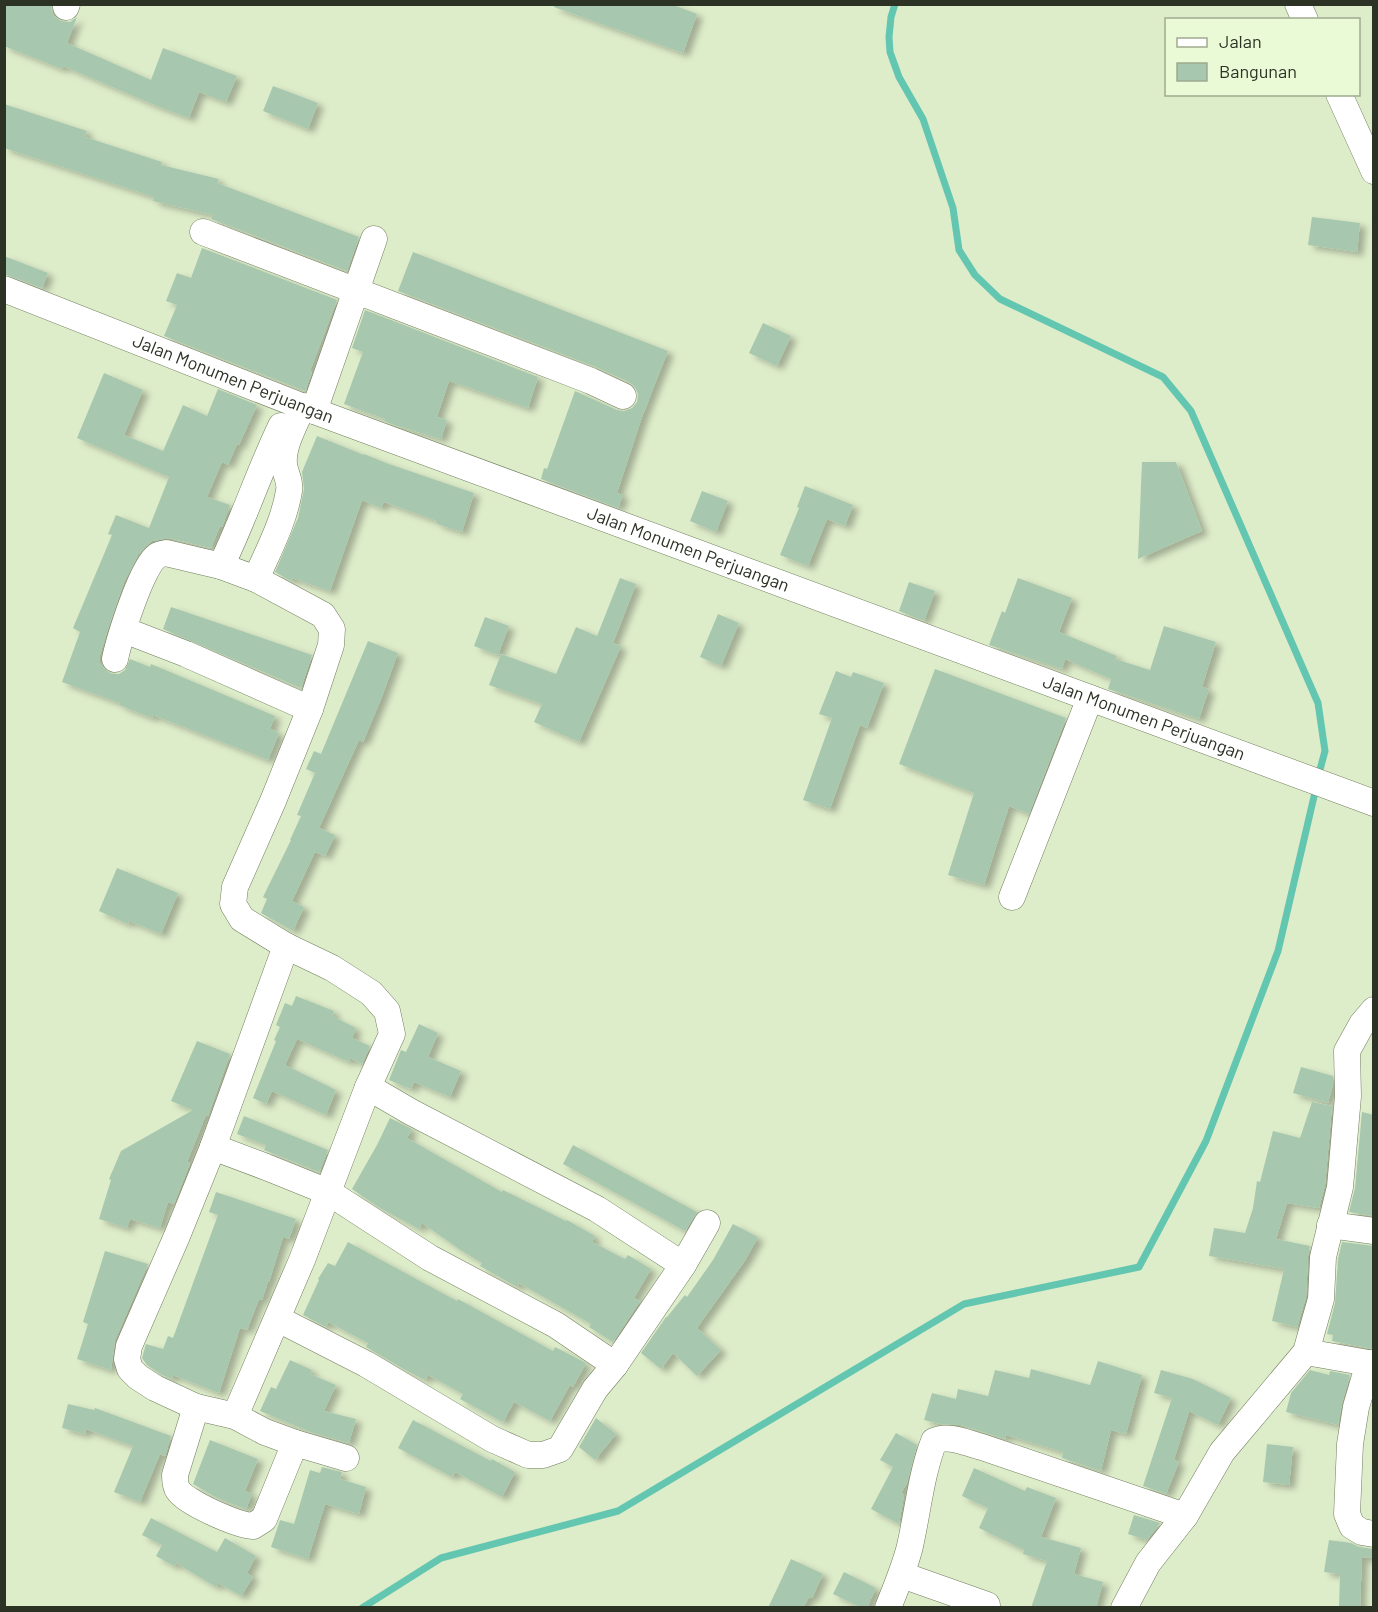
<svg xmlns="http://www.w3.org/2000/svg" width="1378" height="1612" font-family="Barlow,sans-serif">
  <defs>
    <filter id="shadow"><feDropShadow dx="6" dy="4" stdDeviation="3" flood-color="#0004"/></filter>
  </defs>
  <rect width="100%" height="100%" fill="#ddecc9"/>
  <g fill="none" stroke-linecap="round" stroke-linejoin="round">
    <path stroke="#63c6b0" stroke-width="7" d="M895,4L891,17L889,37L890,52L899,77L923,119L953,208L959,250L975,275L1000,299L1163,377L1191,411L1318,703L1325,751L1318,777
      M362,1608L441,1558L618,1511L964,1304L1139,1267L1206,1141L1278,951L1316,788"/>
  </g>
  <path fill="#a7c8ae" filter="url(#shadow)" d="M4,4H52L51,11L54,16L61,21L70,22L77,17L67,43L151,80L163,48L237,76L226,102L199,92L189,118L157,106L63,66L62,69L4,46Z
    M554,4H671L697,14L683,53L554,7Z
    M273,86L318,103L308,129L263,111Z
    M4,104L87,131L85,137L162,162L161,165L219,179L217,183L359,237L347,271L211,219L213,215L153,201L154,197L4,148Z
    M1312,217L1360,223L1357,252L1308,245Z
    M202,248L337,300L310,371L312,372L305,391L164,336L177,305L166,301L177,273L191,278Z
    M413,252L668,351L643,414L617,493L623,495L618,508L541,479L544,468L547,469L575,391L617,410L624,411L632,408L637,402L638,394L635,387L629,382L596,367L398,291Z
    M4,256L48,273L42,288L4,274Z
    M365,310L538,377L528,408L449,381L437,417L447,420L441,439L397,426L384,421L385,419L344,404L363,352L352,348Z
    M763,323L791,336L777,366L749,353Z
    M104,373L143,390L124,435L163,451L183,405L207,416L218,389L257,405L239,445L237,444L228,465L222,462L207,497L230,505L222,527L220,526L211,548L169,538L152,541L146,546L138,555L124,582L107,632L100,655V663L105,670L112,674H119L125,670L130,659L150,667L151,664L275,716L270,729L279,733L268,760L153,715L152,718L119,705L120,703L62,682L80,632L73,628L112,535L108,534L116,515L149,528L169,477L77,438Z
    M317,436L364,455V454L389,464L474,493L462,532L437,524V521L384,502L381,508L362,500L330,591L292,578L291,581L275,572L298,518L304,489L302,472Z
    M1142,462H1176L1202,531L1138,559Z
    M805,486L853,505L845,526L827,519L808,566L780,555L799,508L797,507Z
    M702,491L728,501L716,532L690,521Z
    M620,578L636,584L613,643L621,646L579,742L534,722L542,704L489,685L501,654L556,674L576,627L597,636Z
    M1018,578L1072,598L1059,632L1117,656L1115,659L1150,670L1164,626L1216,642L1202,687L1209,689L1199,719L1108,689L1111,679L1065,659L1062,669L989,645L1002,611L1005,613Z
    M909,582L935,591L924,621L899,611Z
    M171,607L312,655L301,688L163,629Z
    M718,614L739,623L721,666L700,657Z
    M485,617L509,626L498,655L474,646Z
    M368,641L398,653L381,699L363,742L359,740L319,828L335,835L325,856L315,852L292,901L304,907L293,931L261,913L267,899L263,897L291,840H290L301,816L297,815L315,773L306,769L314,751L321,754Z
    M935,669L1066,718L1029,814L1009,806L984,885L948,875L974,793L899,764Z
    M836,671L851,677L853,672L884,683L867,728L860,725L830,809L803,800L832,718L819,714Z
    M117,868L178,893L161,934L129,921L128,924L99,911Z
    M296,996L334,1011L332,1016L356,1028L352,1038L370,1046L362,1064L350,1058L349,1062L297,1039L285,1065L336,1090L326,1115L272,1091L266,1104L253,1098L276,1041L274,1040L280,1027L276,1025L285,1003L292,1006Z
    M419,1024L438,1033L428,1057L461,1071L450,1097L414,1082L411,1089L389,1080L401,1050L406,1052Z
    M197,1041L230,1054L208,1116L206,1115L187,1162L190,1163L174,1204L168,1202L160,1228L130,1219L127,1228L99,1219L111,1180L109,1179L121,1151L193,1110L171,1101Z
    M1301,1067L1333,1076V1084L1328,1103L1293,1093Z
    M1312,1102L1332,1106L1325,1185L1319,1208L1287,1203L1276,1239L1310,1246L1308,1256L1306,1297L1297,1327L1272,1321L1284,1269L1209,1256L1214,1228L1245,1233L1253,1208L1257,1181L1260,1182L1273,1131L1300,1138Z
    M1362,1112L1374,1115V1216L1349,1212L1355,1188Z
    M244,1116L328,1150L319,1172L264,1150L266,1145L237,1134Z
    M390,1118L412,1129L407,1138L502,1192L503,1190L566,1221L567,1220L595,1236L592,1242L625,1259L628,1255L651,1269L634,1298L640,1301L613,1342L589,1327L591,1324L519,1283L517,1287L480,1266L482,1263L462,1251L422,1223L419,1229L378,1207L352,1189L377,1145Z
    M573,1145L697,1212L685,1231L563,1164Z
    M216,1192L296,1219L289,1239L283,1237L269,1282H268L262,1300L259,1299L247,1330L240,1328L219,1393L173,1375L172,1379L162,1375L147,1365L142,1358L146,1344L163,1349L168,1336L173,1338L218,1215L209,1212Z
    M733,1224L758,1237L746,1259L697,1328L721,1350L697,1376L673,1353L661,1369L641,1353L666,1317H667L685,1295L687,1297L713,1260Z
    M348,1242L457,1301L458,1299L553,1351L555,1347L586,1363L573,1387L570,1385L550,1421L514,1402L503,1422L460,1399L463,1394L428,1375L425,1380L402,1368L366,1347L368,1343L328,1322L326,1327L303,1315L319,1280L318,1279L328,1263L335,1266Z
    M1342,1242L1374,1246V1349L1332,1341L1333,1335L1327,1334L1335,1303L1338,1259Z
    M105,1251L148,1264L115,1340L111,1370L77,1359L88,1324L83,1322Z
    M290,1360L312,1370L310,1374L336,1385L324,1411L356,1419L349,1443L313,1433L260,1411L271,1387L276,1389Z
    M1098,1361L1142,1375L1126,1434L1111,1430L1101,1471L1062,1458L1063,1452L1006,1435L1005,1439L961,1425L940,1424L924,1420L932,1393L956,1399L958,1389L988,1396L995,1370L1029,1378L1031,1369L1090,1385Z
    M1161,1370L1193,1379L1231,1398L1218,1425L1189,1411L1174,1460L1179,1462L1166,1494L1143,1486L1172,1398L1154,1393Z
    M1310,1370L1329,1375L1330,1371L1350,1375L1342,1403L1338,1425L1286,1412L1291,1393Z
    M68,1404L94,1410L95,1408L171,1436L165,1456L160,1454L140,1502L114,1492L133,1446L86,1429L85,1434L62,1428Z
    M596,1418L616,1434L595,1460L579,1447Z
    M413,1420L491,1461L492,1459L515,1472L502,1497L455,1472L452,1477L398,1448Z
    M896,1433L917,1445L907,1483L901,1493L904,1495L899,1524L871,1509L893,1467L880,1460Z
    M210,1440L258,1459L245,1491L252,1494L246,1509L219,1499L193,1484Z
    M1267,1444L1293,1447L1289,1485L1263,1482Z
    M322,1467L342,1472L340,1479L366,1487L359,1514L325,1504L308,1559L271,1547L280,1520L294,1524L310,1470L320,1473Z
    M974,1468L1025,1491L1027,1487L1056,1498L1041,1537L1081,1548L1074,1574L1103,1582L1096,1608H1031L1047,1561L1023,1554L1024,1550L979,1528L988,1508L962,1496Z
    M1134,1515L1160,1523L1147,1540L1128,1534Z
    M151,1518L217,1552L225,1538L256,1556L247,1573L253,1577L241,1596L218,1583L216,1587L176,1563L174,1566L156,1556L162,1545L142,1535Z
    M1329,1540L1351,1543L1359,1547L1374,1549V1558L1362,1557L1360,1608H1339L1340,1574L1324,1572Z
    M791,1559L823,1574L812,1598L809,1597L803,1608H768Z
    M844,1572L876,1588L867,1608H862L833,1594Z"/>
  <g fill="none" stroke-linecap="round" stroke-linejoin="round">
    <g stroke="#717e5e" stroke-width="27">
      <g id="minor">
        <path d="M1298,4L1305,20"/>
        <path d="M66,7L67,4"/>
        <path d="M1339,94L1374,171"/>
        <path d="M203,232L591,381L623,396"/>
        <path id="s1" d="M4,289L314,411L1374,803"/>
        <path d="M314,411L374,239"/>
        <path d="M221,566C243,521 259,472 281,426"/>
        <path d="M256,579C268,551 284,522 289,491C291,481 285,474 284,464C282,446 296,422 303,406"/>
        <path d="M124,630L186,654L310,709"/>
        <path d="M115,659C119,640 142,565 157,556C159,554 163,554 166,553L221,566L256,579L323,615L332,629L331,645L310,709L273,801L235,887L233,904L242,919L286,946L332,968L371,993L387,1011L392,1034L368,1087L302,1260L235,1416"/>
        <path d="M1012,897L1090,698"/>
        <path d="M286,946L213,1147L177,1236L129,1346L127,1359L130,1369L138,1377L155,1388L196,1407L235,1416L265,1432L295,1443L346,1458"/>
        <path d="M368,1087L411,1112L597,1209L683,1265"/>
        <path d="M213,1147L266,1167L328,1192L430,1258L556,1325L615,1365"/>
        <path d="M1330,1225L1374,1231"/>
        <path d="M278,1319L366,1364L492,1439L528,1455H543L560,1449L595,1389L615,1365L683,1265L707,1223"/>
        <path d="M1306,1352L1321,1299L1323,1257L1340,1187L1348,1096L1347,1051L1362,1024L1374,1010"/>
        <path d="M1369,1363L1356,1407L1350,1444L1347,1514L1352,1526L1362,1532L1374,1534"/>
        <path d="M196,1407L175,1475C175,1480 175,1486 178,1490C186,1503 237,1525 253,1526L264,1519L295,1443"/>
        <path d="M902,1575L987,1605"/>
        <path d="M888,1608C896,1587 905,1567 910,1546C918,1510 921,1475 934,1441C949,1434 966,1443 982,1447L1185,1516"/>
        <path d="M1124,1608L1148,1563L1185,1516L1222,1452L1306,1352L1374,1364"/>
      </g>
    </g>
    <use href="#minor" stroke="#fff" stroke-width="26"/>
  </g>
  <g text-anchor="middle" stroke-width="6" stroke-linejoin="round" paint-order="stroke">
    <g font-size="18" fill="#2c3224" stroke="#ebfad6">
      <text dy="6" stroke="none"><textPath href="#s1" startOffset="246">Jalan Monumen Perjuangan</textPath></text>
      <text dy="6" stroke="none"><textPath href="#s1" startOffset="732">Jalan Monumen Perjuangan</textPath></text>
      <text dy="6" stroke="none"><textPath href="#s1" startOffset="1218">Jalan Monumen Perjuangan</textPath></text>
    </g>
  </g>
  <rect width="1378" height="1612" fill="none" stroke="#2c3224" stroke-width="12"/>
  <rect x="1165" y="18" width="195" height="78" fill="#ebfad6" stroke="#9faa8f" stroke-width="1.5"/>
  <rect x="1177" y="38" width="30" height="9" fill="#ffffff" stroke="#9faa8f" stroke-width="1.5"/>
  <text x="1219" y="48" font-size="18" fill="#2c3224">Jalan</text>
  <rect x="1177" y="63" width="30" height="18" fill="#a7c8ae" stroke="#9faa8f" stroke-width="1.5"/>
  <text x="1219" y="78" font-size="18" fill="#2c3224">Bangunan</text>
</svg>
